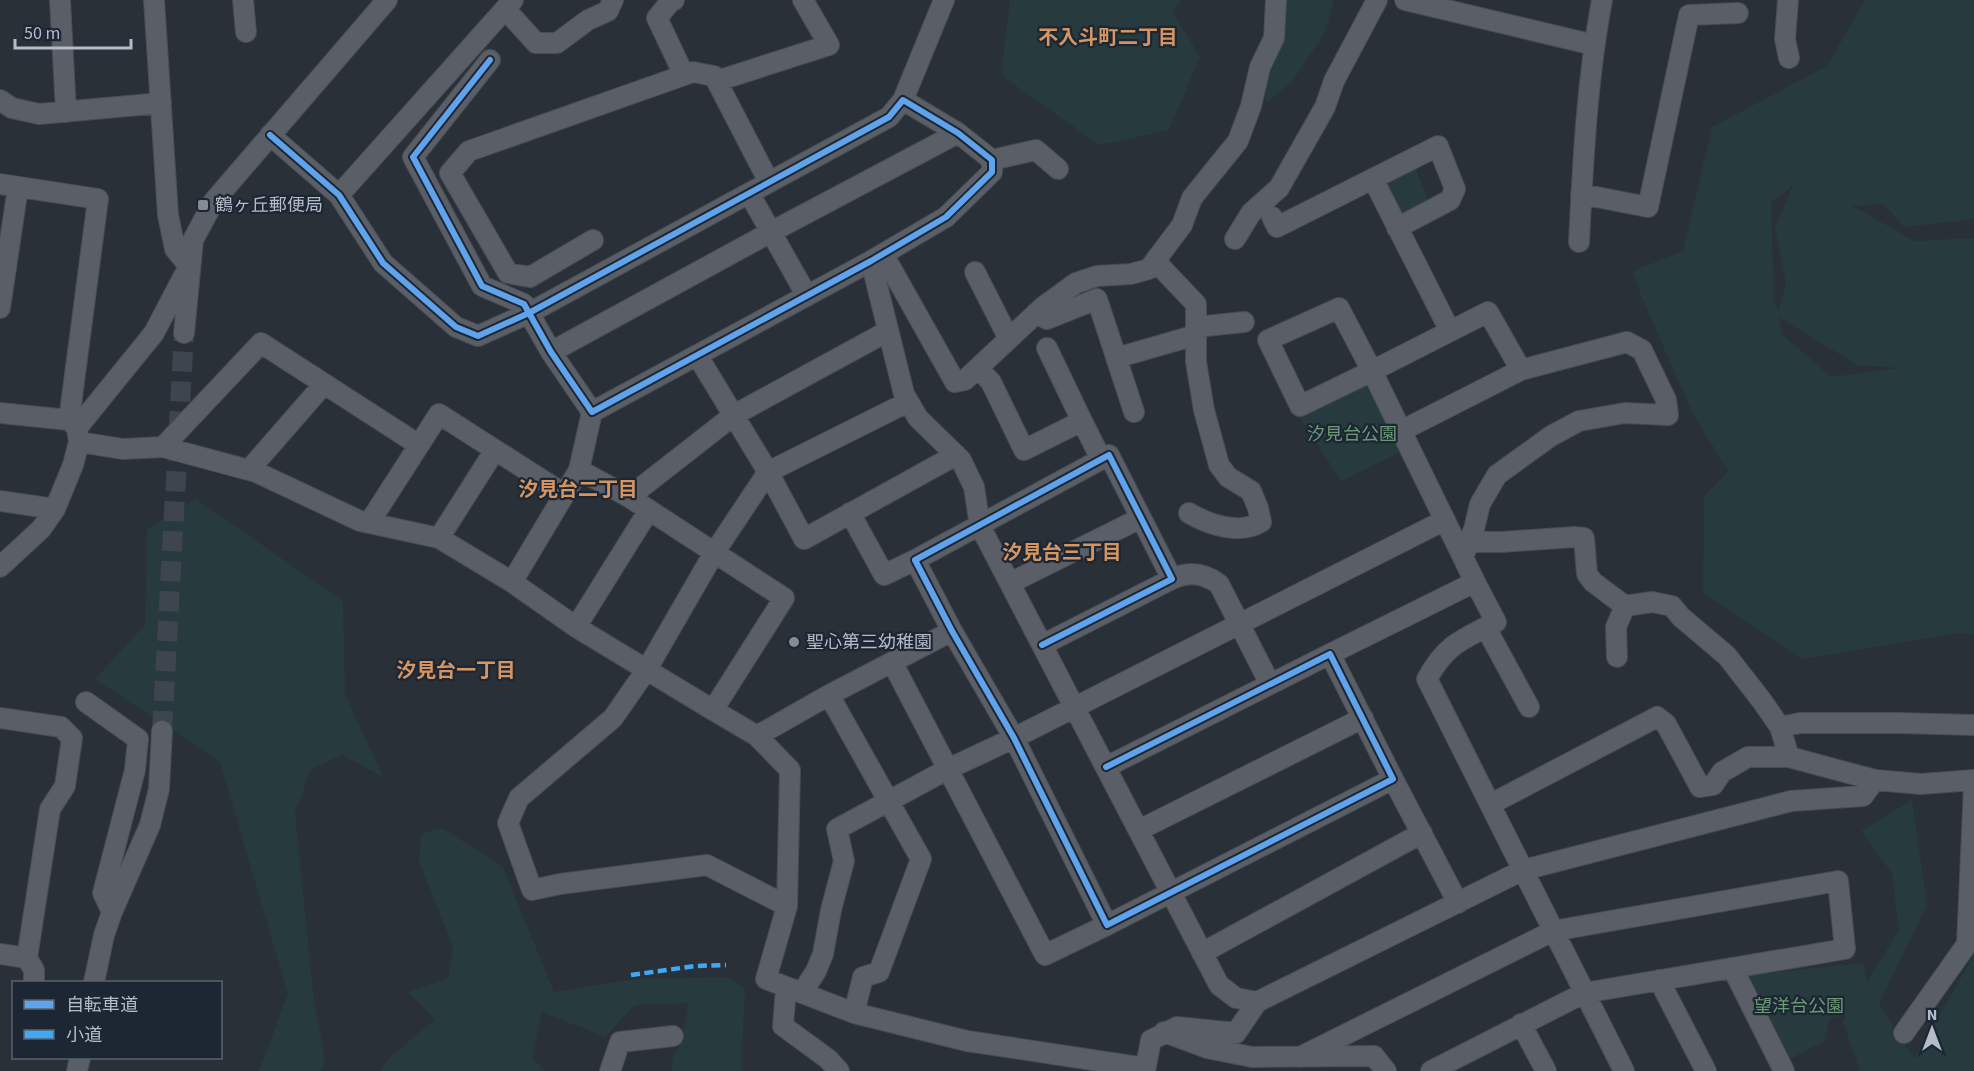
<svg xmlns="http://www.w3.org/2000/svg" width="1974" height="1071" font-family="'Source Sans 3','Noto Sans JP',sans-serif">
  <rect width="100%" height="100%" fill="#2a3038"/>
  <path fill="#273a3e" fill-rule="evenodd" d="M1010,0H1182L1172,11L1200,57L1169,130L1099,145L1001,75Z
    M1281,0H1334L1325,33L1293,80L1266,104L1262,43Z
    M1865,0H1974V219L1905,227L1883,204L1852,206L1915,241L1974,238V635L1957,633L1802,659L1703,593L1704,496L1728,471L1692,412L1642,298L1633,271L1683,251L1712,127L1827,66ZM1793,186L1775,229L1786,284L1778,312L1774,299L1771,202ZM1779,317L1857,365L1899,368L1831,377L1783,335Z
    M1415,167L1428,200L1396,216L1381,183Z
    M1366,382L1401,452L1341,481L1299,416Z
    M196,499L343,601L345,694L383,777L342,755L311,769L295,813L313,992L325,1061L321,1071H259L288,994L220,762L95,679L145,625L147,529Z
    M1912,800L1927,905L1879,1004L1914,1059L1974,955V1071H1860L1843,1022L1846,1015L1830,1018L1824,1041L1788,1060L1745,975L1863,963L1867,982L1899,930L1892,873L1861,831Z
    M442,828L503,867L554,992L638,979L728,977L745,988L741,1071H671L673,1057L679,1048L689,1003L635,1005L605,1037L542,1012L532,1058L545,1071H380L387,1060L435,1019L408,992L448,978L453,946L419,862L421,834Z"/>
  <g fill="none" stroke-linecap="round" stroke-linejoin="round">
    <path stroke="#3f454e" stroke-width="20" stroke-dasharray="20 10" stroke-linecap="butt" d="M162,731L184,333"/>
    <g stroke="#484c53" stroke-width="22">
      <path id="minor" d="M60,0L66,112
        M243,0L246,32
        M674,0L671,1L657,18L684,75
        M1405,0L1594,45
        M1788,0L1785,39L1789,58
        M505,9L536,43H557L588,20L608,11L613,0
        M717,81L829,45L803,0
        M0,100L12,108L39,114L161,103
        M903,100L944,0
        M270,135L339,195L383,263L456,327L478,336L529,313L551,352L592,412L871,261L946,217L992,172V160L958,133L903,100L889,117L529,313L524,304L482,286L413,157L490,60
        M992,160L1036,150L1058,169
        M1373,179L1450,331
        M0,184L98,199L69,420L77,428L79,442L123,449L163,447L256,472L360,521L439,538L512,582
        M749,193L807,296
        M1581,194L1648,207L1689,15L1738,13
        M339,195L513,0
        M1272,217L1277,227L1438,146L1455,189L1450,200L1397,228
        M1235,239L1251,213L1279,188L1325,107L1334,81L1377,0
        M593,240L530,277L508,273L450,173L469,151L693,72L714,76L769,182
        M1579,242C1583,161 1587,80 1602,0
        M883,254L955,382L965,380L1043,307L1076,283L1097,276L1131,274L1149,269L1182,225L1192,198L1238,141L1251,106L1260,67L1274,38L1276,0
        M871,261L904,394L918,418L961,460L974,487L980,526L1219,985L1236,998L1257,1002L1523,870L1791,801L1863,796L1875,780L1921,784L1974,780
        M1155,261L1196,304V362L1204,410L1219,465L1228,477L1251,491L1258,508L1261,522C1240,535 1209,525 1189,513
        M975,272L1009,339
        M0,308L18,187
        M1339,308L1372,371L1300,406L1268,340Z
        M1036,313L1047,319L1097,299L1134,412
        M1196,327L1244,322
        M184,333L193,240L214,201L387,0
        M1047,348L1082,421
        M551,352L771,232L958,133
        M697,355L768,472L908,402
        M1116,358L1196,335
        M978,368L991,382L1024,450L1082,421L1101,459
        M592,412L579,470L512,582L576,627L713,710L784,598L629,497L734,415L888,331
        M0,413L69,420
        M77,428L154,333L189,266L175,249L168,215L154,0
        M1401,431L1521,370L1627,342L1642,350L1666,400L1668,415L1625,413L1579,421L1551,436L1497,475L1480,504L1474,529L1463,557
        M163,447L261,343L419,445
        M249,470L324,384
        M579,470L629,497
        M0,501L55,509L73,465L79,442
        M850,513L884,575L915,560
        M369,523L439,414L564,494
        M439,538L495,450
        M1469,542H1502L1574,537L1584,538L1587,574L1593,582L1625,606L1652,602L1672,606L1681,617L1727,656L1762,701L1780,727L1789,757
        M0,567L41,529L55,509
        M1172,579C1188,571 1204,573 1219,584L1270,684
        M1475,582L1496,622C1462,640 1447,643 1427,679L1624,1071
        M1010,583L1141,518
        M576,627L649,510
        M1486,628L1529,707
        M1042,645L1172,579L1109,455L915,560L952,631L1014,738L1107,925L1393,779L1330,654L1106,767
        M1330,654L1475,582L1372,371L1488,312L1521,370
        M1617,657L1616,627L1625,606
        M892,662L1045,955L1107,925
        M829,695L921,859L879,972L863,977L854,1013
        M86,702L138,739L135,770L103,893L112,912
        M713,710L757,736L790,770L787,906L766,979L802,993L816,971L823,954L831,910L844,861L837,829L948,769L1014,738L1445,520
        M0,718L61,727L72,738L65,786L50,809L27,958
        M1780,727L1800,723H1899L1974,725
        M757,736L829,695L952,631
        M1393,779L1458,903
        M1491,804L1657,717L1666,724L1700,787L1713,785L1722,772L1748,757H1789L1875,780
        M1139,830L1363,718
        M787,906L707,865L560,884L532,890L508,823L519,798L613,718L647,669L714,553L768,472L804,539L956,455
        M1202,953L1422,833
        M0,954L27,958L34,970V982
        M1733,969L1784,1071
        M1659,980L1706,1071
        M94,982L104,935L112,912L150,825L159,789L162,731
        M786,988L783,1026L828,1059L839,1071
        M802,993L854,1013L967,1041L1145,1068
        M1521,1024L1546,1071
        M1164,1032L1207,1048L1252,1057L1374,1056L1386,1071
        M1904,1033L1967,944L1974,787
        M1300,1057L1553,931L1838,881L1845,949L1584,993L1431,1071
        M77,1071L80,1058
        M610,1071L620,1042L673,1036
        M1145,1071L1151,1040L1177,1027L1236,1033L1257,1002"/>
    </g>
    <use href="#minor" stroke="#5a5e66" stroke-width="20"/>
    <path stroke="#3fa9f5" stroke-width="4.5" stroke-dasharray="9 4.5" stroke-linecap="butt" d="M631,975L695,966L726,965"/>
    <g stroke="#1d2633" stroke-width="10">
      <path id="cycleway" d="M270,135L339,195L383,263L456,327L478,336L529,313L551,352L592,412L871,261L946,217L992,172V160L958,133L903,100L889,117L529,313L524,304L482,286L413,157L490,60
        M1042,645L1172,579L1109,455L915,560L952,631L1014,738L1107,925L1393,779L1330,654L1106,767"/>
    </g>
    <use href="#cycleway" stroke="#60a3ed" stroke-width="6"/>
  </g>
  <g fill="#848b96" stroke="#1d2633" stroke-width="2">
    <rect x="197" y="199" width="12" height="12" rx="3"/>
    <circle cx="794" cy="642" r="6"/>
  </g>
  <g text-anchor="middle" stroke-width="4.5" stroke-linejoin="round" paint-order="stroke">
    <g font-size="18" fill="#b4bcc9" stroke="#1d2633" text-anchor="start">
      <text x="215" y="211">鶴ヶ丘郵便局</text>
      <text x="806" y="648">聖心第三幼稚園</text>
    </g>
    <g font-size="18" fill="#6b9a76" stroke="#1d2633">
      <text x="1352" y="440">汐見台公園</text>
      <text x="1799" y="1012">望洋台公園</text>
    </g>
    <g font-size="20" font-weight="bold" fill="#d59563" stroke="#1d2633">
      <text x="1108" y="44">不入斗町二丁目</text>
      <text x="578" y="496">汐見台二丁目</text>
      <text x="1062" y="559">汐見台三丁目</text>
      <text x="456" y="677">汐見台一丁目</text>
    </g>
  </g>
  <rect x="12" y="981" width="210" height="78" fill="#1d2633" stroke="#59626f" stroke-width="1.5"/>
  <rect x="24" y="1000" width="30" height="9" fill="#60a3ed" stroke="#59626f" stroke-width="1.5"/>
  <text x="66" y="1011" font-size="18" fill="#b4bcc9">自転車道</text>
  <rect x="24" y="1030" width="30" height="9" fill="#3fa9f5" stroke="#59626f" stroke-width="1.5"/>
  <text x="66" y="1041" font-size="18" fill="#b4bcc9">小道</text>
  <g transform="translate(1932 1029)" stroke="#1d2633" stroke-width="4.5" paint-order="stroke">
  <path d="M0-4.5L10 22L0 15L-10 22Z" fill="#b4bcc9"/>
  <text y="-9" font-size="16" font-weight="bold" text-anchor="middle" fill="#b4bcc9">N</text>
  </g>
  <path d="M15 39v9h116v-9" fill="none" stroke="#b4bcc9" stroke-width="3"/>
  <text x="24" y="39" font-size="18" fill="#b4bcc9" stroke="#1d2633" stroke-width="4.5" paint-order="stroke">50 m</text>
</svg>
